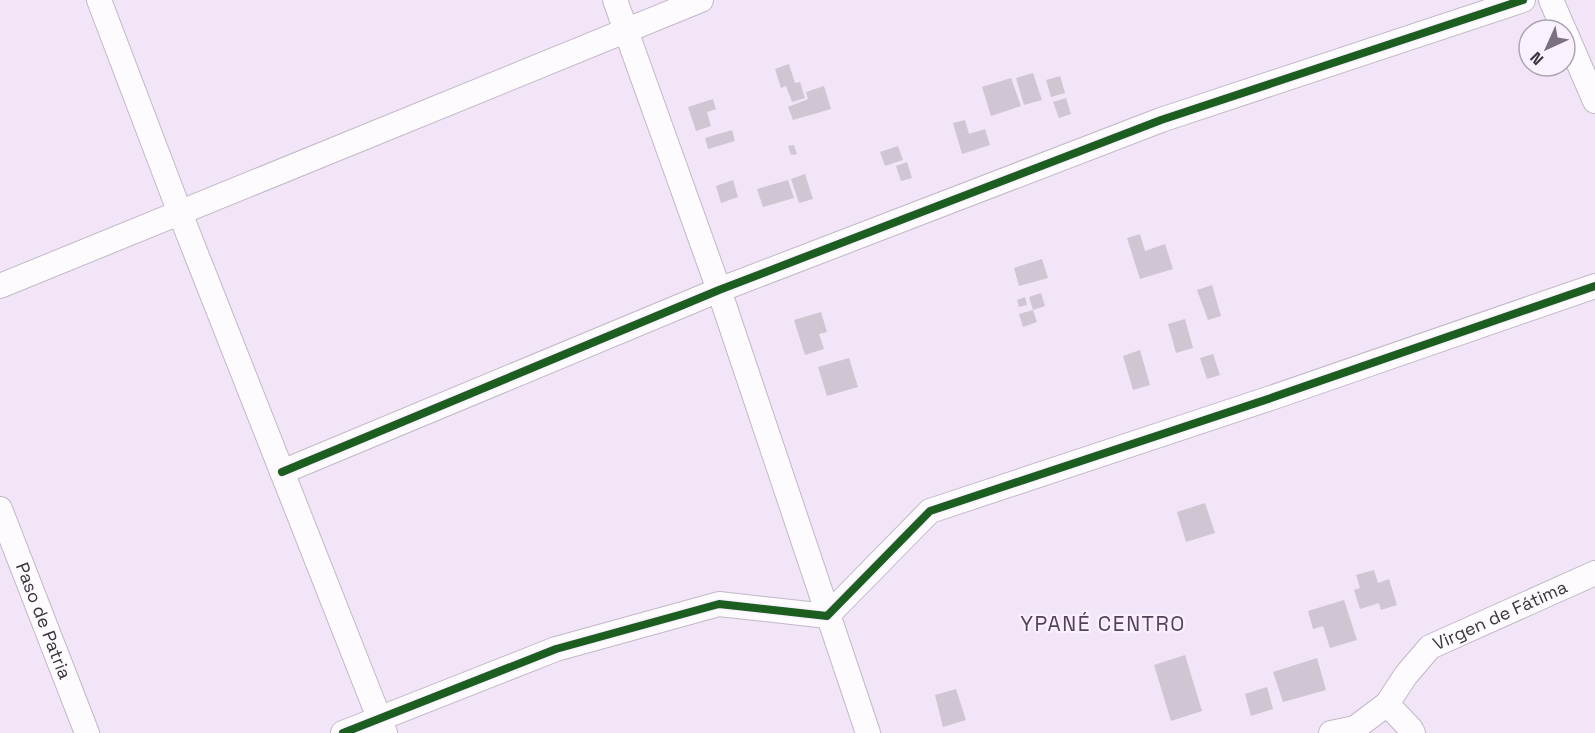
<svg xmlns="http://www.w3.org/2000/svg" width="1595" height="733" font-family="'Space Grotesk',sans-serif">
  <rect width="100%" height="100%" fill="#f2e5f7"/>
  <path fill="#cfc5d3" d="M789,64L795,83L800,82L805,98L792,102L786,86L781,88L775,69Z
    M1033,73L1042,100L1024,105L1016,78Z
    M1060,76L1065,93L1051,97L1046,80Z
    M1011,78L1021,106L991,116L982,87Z
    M824,86L831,109L793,120L788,107L808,99L806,92Z
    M1066,98L1071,114L1059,118L1053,102Z
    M713,99L716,109L707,112L711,126L696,131L688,107Z
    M965,120L969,134L985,129L990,145L962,154L953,123Z
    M732,130L735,141L708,149L705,138Z
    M794,145L797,154L791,155L788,146Z
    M898,146L903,160L885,166L880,152Z
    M907,162L912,178L901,181L896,166Z
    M805,174L813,199L799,203L791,179Z
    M733,180L738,197L721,203L716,186Z
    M788,180L794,198L763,207L757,189Z
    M1140,234L1145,251L1165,244L1173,269L1140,279L1127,238Z
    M1042,259L1048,278L1019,286L1014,268Z
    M1212,285L1221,316L1208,320L1197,290Z
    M1041,293L1045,306L1033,310L1029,297Z
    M1025,297L1027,305L1019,307L1017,300Z
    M1033,310L1037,322L1023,327L1019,314Z
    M821,312L827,332L819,334L824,349L805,355L794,320Z
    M1185,319L1193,348L1176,353L1168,324Z
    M1140,350L1150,385L1133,390L1123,356Z
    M1213,354L1220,375L1207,379L1200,358Z
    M849,358L858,387L827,396L818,367Z
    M1205,503L1215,533L1186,542L1177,512Z
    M1374,570L1378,583L1389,579L1397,605L1381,610L1379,603L1360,609L1354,590L1360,588L1356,575Z
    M1344,600L1357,640L1330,648L1323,626L1313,629L1308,611Z
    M1185,655L1202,711L1171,721L1154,665Z
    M1317,658L1326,690L1283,702L1273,672Z
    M1267,687L1273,709L1251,716L1245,694Z
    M956,689L966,720L943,727L935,695Z"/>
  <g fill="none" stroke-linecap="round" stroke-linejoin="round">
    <g stroke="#c2b8c6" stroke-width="26">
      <g id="street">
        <path d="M99,0L180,213L385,733"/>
        <path d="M615,0L719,290L868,733"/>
        <path d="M1551,0L1564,30"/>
        <path d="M1565,32L1595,101"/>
        <path d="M0,286L701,0"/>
        <path d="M282,472L719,290L1161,120L1523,0"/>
        <path id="s1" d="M0,509L87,733"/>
        <path d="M1387,704L1410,728L1413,733"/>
        <path d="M343,733L556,649L719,604L827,616L930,511L1271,398L1595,286"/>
        <path id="s2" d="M1331,733L1355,728L1387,704L1406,675L1430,647L1595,573"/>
      </g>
    </g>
    <use href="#street" stroke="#fdfbfe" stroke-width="24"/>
    <g stroke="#faf1fe" stroke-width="11">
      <path id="cycleway" d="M282,472L719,290L1161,120L1523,0
        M343,733L556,649L719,604L827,616L930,511L1271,398L1595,286"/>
    </g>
    <use href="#cycleway" stroke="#1b5e20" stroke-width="8"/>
  </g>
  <g text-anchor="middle" stroke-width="4.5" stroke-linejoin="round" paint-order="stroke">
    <g font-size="18" fill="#3c333f" stroke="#faf1fe">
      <text dy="6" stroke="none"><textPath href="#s2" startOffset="213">Virgen de Fátima</textPath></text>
      <text dy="6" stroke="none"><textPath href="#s1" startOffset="120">Paso de Patria</textPath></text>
    </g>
    <g font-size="21" letter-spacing="1.5" fill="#55415b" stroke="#faf1fe">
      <text x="1103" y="631">YPANÉ CENTRO</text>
    </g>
  </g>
  <g transform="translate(1547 48) rotate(225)"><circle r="28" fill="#faf1fe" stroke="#aea5b2" stroke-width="1.5"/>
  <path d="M0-4.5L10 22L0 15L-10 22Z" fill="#7c717f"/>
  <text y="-9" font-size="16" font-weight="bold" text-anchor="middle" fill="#3c333f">N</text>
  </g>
</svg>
